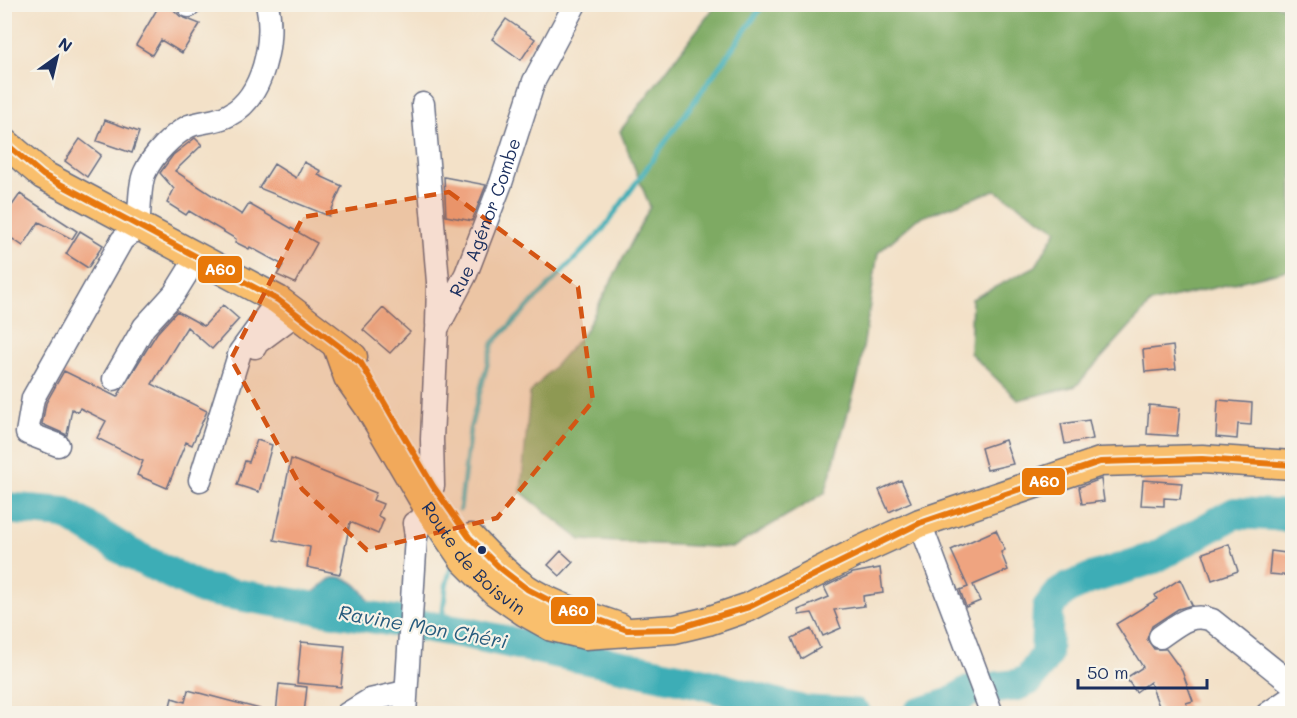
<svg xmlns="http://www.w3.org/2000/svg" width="1297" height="718" font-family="Mali,sans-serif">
  <rect width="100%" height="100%" fill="#f7f3e8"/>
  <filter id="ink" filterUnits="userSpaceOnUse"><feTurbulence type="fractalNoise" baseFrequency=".0167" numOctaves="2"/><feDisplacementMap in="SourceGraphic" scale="12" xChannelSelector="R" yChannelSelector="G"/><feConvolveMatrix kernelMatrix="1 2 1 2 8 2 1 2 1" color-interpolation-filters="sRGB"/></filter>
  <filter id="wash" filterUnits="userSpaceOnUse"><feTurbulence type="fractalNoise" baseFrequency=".008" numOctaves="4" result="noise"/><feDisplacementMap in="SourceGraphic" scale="24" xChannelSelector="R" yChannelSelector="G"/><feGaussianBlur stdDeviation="1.35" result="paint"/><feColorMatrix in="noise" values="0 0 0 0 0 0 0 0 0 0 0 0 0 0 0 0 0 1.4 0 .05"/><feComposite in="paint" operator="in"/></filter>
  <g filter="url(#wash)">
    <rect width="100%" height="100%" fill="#f3e1c8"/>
    <path fill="#7eaa63" stroke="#4c6c60" stroke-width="1.5" d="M1271,4L1292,9V269L1151,303L1076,386L1018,400L970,353L972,299L1036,266L1057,230L995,190L917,219L878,253L859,374L825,493L732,548L581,540L521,492L530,393L584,333L650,207L620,131L716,5Z"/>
    <path fill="#3cadb6" stroke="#2c6e8a" stroke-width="1.5" d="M339,577C356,580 366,593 372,609L362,622L354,626L309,602V596L330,579Z"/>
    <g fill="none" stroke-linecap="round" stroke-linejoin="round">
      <path stroke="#3cadb6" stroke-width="5" d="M460,509L470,429L493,343L601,232L764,4
        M441,629L446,586L453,560"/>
      <path stroke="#3cadb6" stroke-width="32" d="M4,508L65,513L129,553L202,589L466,633L697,682L802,711L855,714
        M918,714L952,703L969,691L1017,685L1029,680L1046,655L1048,608L1062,591L1089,579L1154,558L1235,513L1292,516"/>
    </g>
    <g id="blocks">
      <path fill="#efa480" d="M160,4H168L180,16L200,24L182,53L161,40L152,55L136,45Z
        M506,19L535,39L521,60L492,39Z
        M105,120L139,132L132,153L97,141Z
        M195,138L202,145L175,171L242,215L249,204L317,243L295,283L277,275L283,265L250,247L249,249L235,242L236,239L189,211L186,215L167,203L174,189L160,173L173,155Z
        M80,139L101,155L87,177L65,161Z
        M304,162L321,171L318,175L342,186L329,216L259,188L274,164L296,178Z
        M444,177L486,185L472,221L446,216Z
        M20,194L77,231L72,239L39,222L23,246L4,233V217Z
        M80,231L103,245L88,268L66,254Z
        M223,305L239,319L212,349L187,327L152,384L207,411L192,445L186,442L167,488L137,475L143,461L97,438L106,421L80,408L78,412L72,409L67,435L42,424L46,403L64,371L117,397L157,333L177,311L204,326Z
        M383,308L410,332L390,353L363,330Z
        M1173,346L1176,369L1145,372L1143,350Z
        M1218,400L1252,403L1251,425L1238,424L1237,439L1216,437Z
        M1149,405L1180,408L1177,436L1147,434Z
        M1089,420L1093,439L1065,444L1061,424Z
        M257,440L272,445L259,492L237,485L245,461L249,462Z
        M1005,440L1013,464L987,470L981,448Z
        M291,459L376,493L373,500L383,504L378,516L384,519L378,534L350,522L340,574L307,567L310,547L274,540Z
        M1101,479L1104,501L1082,504L1079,487Z
        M901,480L911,502L889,512L879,490Z
        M1143,480L1182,483L1180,499L1164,498V506L1141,505Z
        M996,530L1005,550L1001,552L1008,570L973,585L980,601L966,607L960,590L968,587L951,550Z
        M1229,544L1238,571L1212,580L1203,553Z
        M561,551L573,562L560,576L548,565Z
        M1271,551L1293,554V576L1269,574Z
        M880,568L883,593L863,596L864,606L834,610L841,628L823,636L812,613L799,615L798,610L829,597L824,587L853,573Z
        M1180,579L1192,605L1178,609L1152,626L1147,639L1154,649H1166L1182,671L1193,701L1186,703L1190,714H1162L1150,682L1136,692L1126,678L1143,667L1116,624L1157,599L1155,595Z
        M811,629L820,648L801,659L792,638Z
        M301,642L345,646L341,687L297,683Z
        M279,684L307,687L304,714H276Z
        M188,690L260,709L259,714H168L172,698L185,702Z"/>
    </g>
  </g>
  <g filter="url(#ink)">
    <use href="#blocks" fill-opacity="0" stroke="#676d83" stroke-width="1.5"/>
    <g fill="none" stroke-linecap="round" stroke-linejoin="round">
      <g stroke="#676d83" stroke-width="25">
        <g id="minor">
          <path d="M189,6L191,4"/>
          <path d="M423,104L438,282L437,324"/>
          <path d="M255,347L257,343L296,314"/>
          <path d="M114,379L144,327L174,294L197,257"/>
          <path d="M58,445L27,433L33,398L122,240L138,227C140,213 139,184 145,172C153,155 172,135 189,126C201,121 217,122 229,115C264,97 275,39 267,4"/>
          <path d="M200,480L240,352L278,300"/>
          <path d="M920,523L992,714"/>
          <path id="s1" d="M416,536L433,486L432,439L437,329L466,274L501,183L534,81L575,4"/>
          <path d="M1160,637C1178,625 1190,612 1212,620L1292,684"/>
          <path d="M347,714L370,700L405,692"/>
          <path d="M405,714L416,536L414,523"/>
          <path d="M1267,714L1292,697"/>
        </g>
      </g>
      <g stroke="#676d83" stroke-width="31">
        <g id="major">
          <path d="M4,142L43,175L278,300L353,357"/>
          <path id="s2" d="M337,346L348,377L369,407L427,506L464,560L496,592L525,612L552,627L585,635L675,629L708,621L749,607L861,550L920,523L1100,462L1202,459L1292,465"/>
          <path d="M471,538C488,556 505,574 525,588C553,607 588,616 619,627"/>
        </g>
      </g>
      <use href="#minor" stroke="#fff" stroke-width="22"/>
      <use href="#major" stroke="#f9bf6d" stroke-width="28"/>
      <g stroke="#f7f3e8" stroke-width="10">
        <path id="bus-1" d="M4,142L43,175L278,300L361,363L433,486L469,537L500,568L527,589L556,604L627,630L675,629L749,607L920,523L1100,462L1202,459L1292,465"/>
      </g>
      <use href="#bus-1" stroke="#e87809" stroke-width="6"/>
    </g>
  </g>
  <path fill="#d45514" fill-opacity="0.2" stroke="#d45514" stroke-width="4.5" stroke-dasharray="12 8" stroke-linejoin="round" d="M449,192L578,287L593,401L497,518L367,550L302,489L231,359L303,217Z"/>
  <circle fill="#1b2f5e" stroke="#f7f3e8" stroke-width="2" cx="482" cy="550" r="5"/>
  <g text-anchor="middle" stroke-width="4.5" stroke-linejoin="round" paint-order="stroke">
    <g font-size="18" fill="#1b2f5e" stroke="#f7f3e8">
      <text dy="6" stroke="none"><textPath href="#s1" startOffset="332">Rue Agénor Combe</textPath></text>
      <text dy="6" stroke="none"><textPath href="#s2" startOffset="255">Route de Boisvin</textPath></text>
    </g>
    <g font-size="20" font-style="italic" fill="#275b7d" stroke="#f7f3e8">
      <text transform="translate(423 627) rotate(10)" y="7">Ravine Mon Chéri</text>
    </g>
  </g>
  <g stroke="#f7f3e8" stroke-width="2">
    <rect x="197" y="255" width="46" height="29" rx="6" fill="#e87809"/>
    <rect x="1021" y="467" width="45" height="29" rx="6" fill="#e87809"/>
    <rect x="550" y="596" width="46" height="29" rx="6" fill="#e87809"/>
  </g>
  <g font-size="16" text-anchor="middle" font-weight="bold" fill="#fff">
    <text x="220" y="275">A60</text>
    <text x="1044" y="487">A60</text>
    <text x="573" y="616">A60</text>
  </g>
  <rect width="1297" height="718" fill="none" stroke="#f7f3e8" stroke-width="24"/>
  <g transform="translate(57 57) rotate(34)" stroke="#f7f3e8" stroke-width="4.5" paint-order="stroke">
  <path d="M0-4.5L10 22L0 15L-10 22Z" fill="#1b2f5e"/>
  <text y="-9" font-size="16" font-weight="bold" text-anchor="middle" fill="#1b2f5e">N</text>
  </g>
  <path d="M1078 679v9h129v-9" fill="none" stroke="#1b2f5e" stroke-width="3"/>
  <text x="1087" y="679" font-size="18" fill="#1b2f5e" stroke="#f7f3e8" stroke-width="4.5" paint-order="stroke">50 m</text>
</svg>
